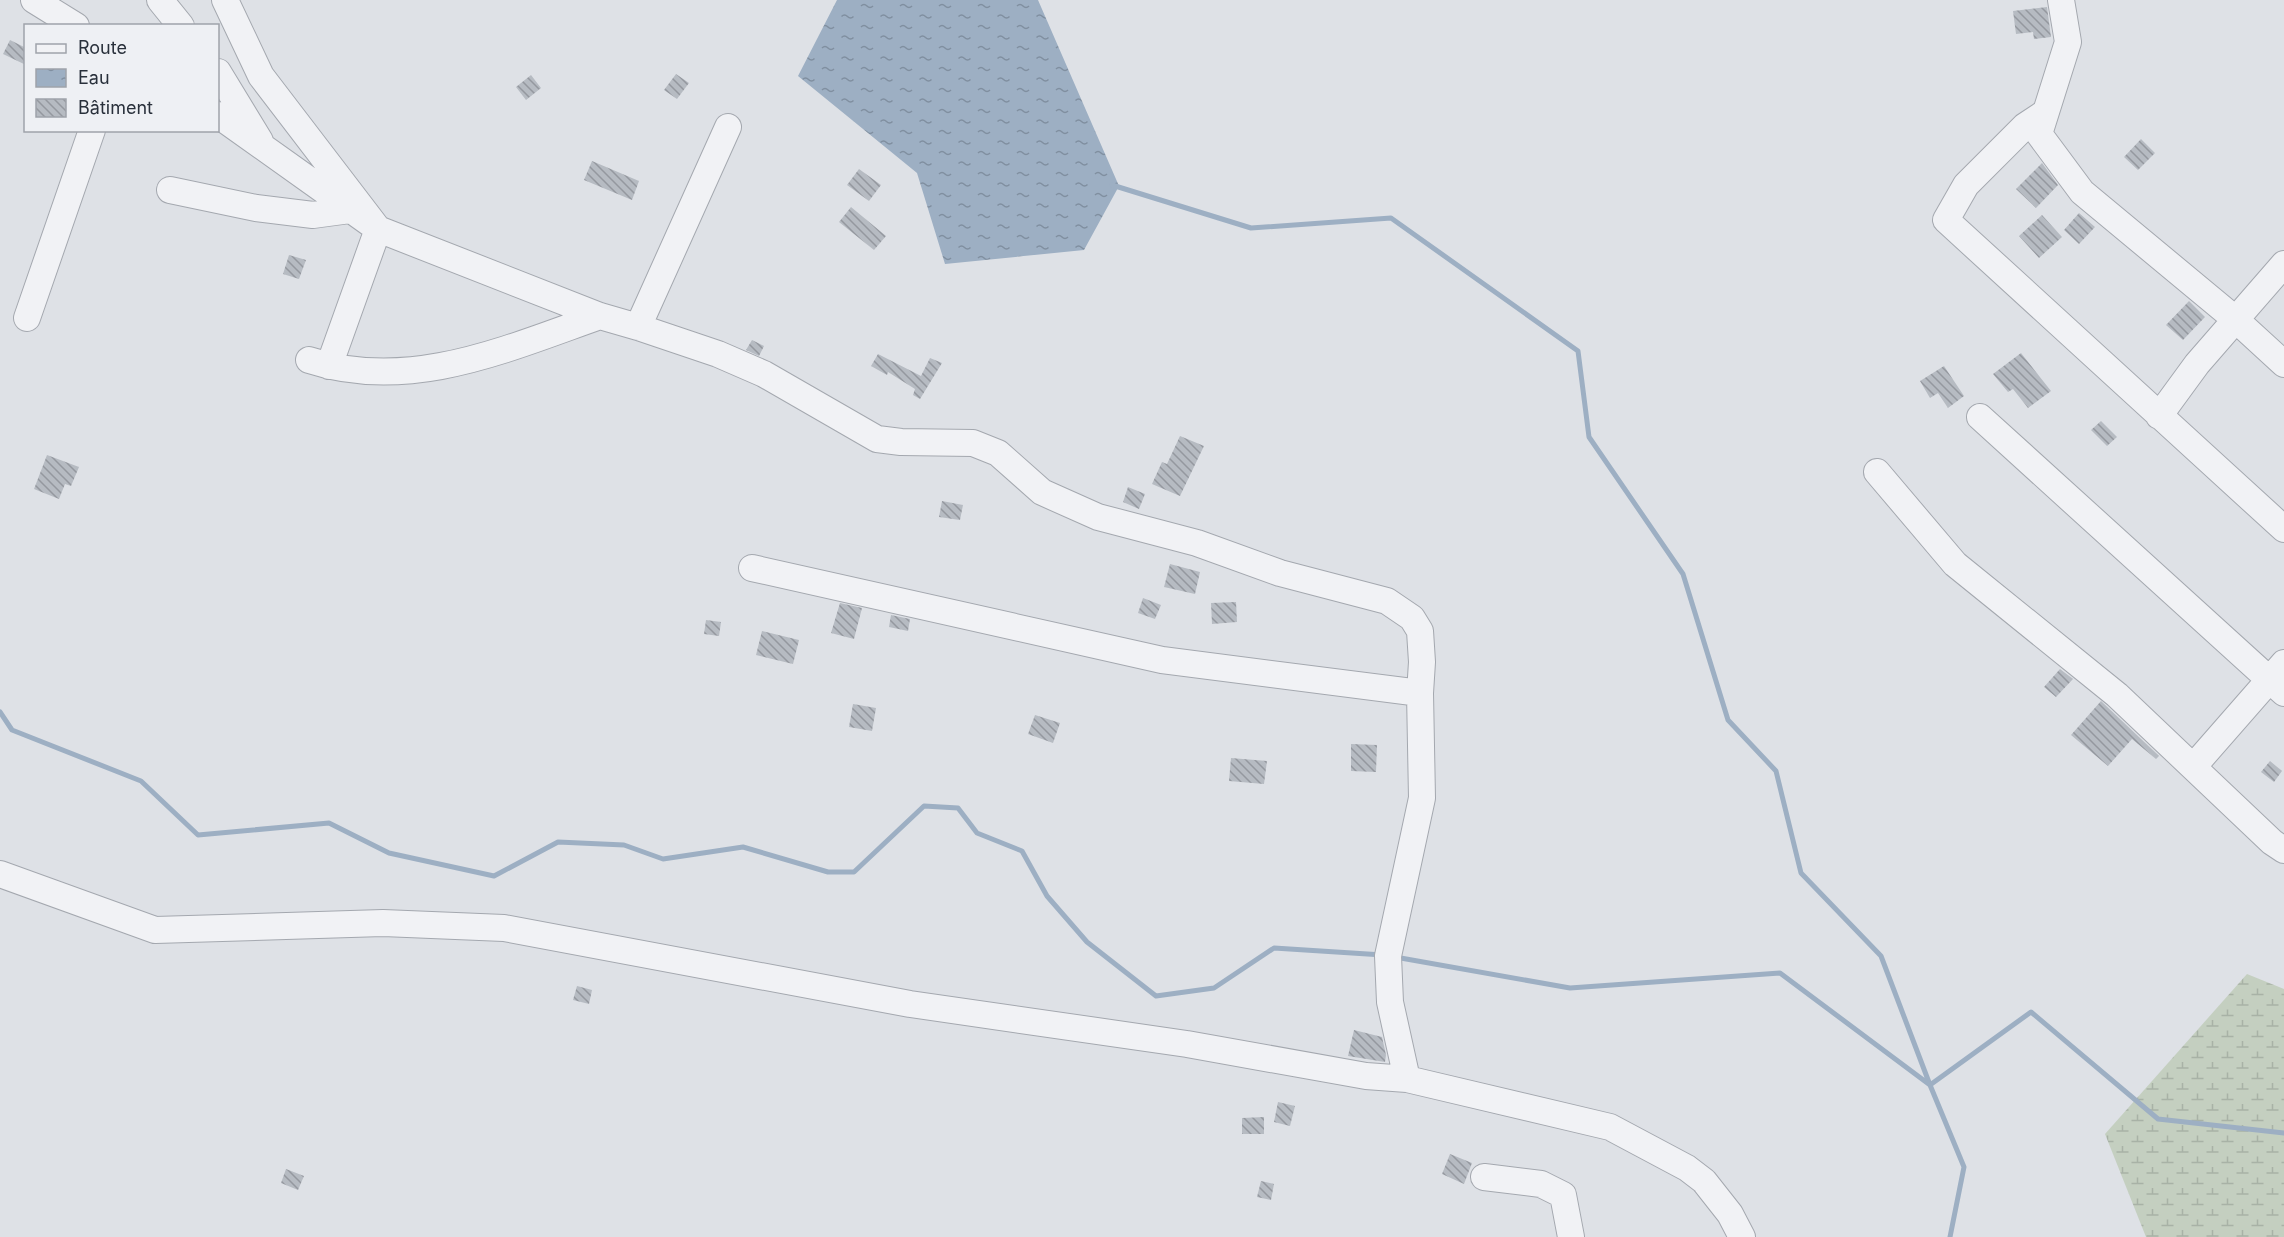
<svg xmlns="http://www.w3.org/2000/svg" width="2284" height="1237" font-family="Inter,sans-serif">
  <defs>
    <pattern id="wetland-marsh" width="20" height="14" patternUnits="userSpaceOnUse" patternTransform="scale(1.5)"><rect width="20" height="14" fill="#c4cfc0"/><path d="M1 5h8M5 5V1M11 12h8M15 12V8" fill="none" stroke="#a8b2a6"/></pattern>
    <pattern id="water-ripples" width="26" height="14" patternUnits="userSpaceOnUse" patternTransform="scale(1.5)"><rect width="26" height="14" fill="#9dafc3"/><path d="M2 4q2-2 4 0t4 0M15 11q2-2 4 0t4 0" fill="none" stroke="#808fa0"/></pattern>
    <pattern id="building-back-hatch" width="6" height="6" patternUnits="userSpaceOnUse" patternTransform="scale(1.5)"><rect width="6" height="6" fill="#b6bbc2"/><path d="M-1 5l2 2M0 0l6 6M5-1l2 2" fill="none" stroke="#94989f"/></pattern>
  </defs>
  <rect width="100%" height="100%" fill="#dee1e6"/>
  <path fill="url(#wetland-marsh)" d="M2247,974L2284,989V1237H2146L2105,1134Z"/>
  <path fill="url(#water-ripples)" d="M837,0H1038L1119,186L1084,250L945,264L917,173L798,76Z"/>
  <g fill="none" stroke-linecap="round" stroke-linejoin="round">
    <path stroke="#9dafc3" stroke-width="5" d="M1112,185L1251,228L1391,218L1578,351L1589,437L1683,574L1728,720L1776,771L1801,873L1881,956L1930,1085L1964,1167L1950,1237
      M0,712L12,730L141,781L198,835L329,823L389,853L494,876L558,842L624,845L663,859L743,847L828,872H854L924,806L958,808L977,833L1022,851L1047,896L1087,942L1156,996L1214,988L1274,948L1383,955
      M1395,957L1570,988L1780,973L1930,1085L2031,1012L2158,1119L2284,1133"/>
  </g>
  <path fill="url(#building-back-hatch)" d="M2047,7L2051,37L2034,39L2033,32L2016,34L2013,11Z
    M10,40L26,48V65L3,54Z
    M676,74L689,83L677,99L664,90Z
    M531,75L541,88L526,100L516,87Z
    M2141,139L2155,153L2138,170L2124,157Z
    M592,161L639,181L632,200L584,180Z
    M2042,163L2058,185L2036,208L2016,189Z
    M859,169L881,185L869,201L847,185Z
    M851,207L886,236L874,250L839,222Z
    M2079,213L2095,227L2079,244L2064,230Z
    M2042,215L2062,237L2039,258L2019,236Z
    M289,255L306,260L299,279L283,274Z
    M2189,301L2205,317L2183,340L2166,325Z
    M752,340L764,346L759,356L746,350Z
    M2021,353L2051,391L2028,408L2013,389L2008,392L1993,374Z
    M878,354L921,376L930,358L942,363L920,399L913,395L915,389L888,372L887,375L871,366Z
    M1944,366L1964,396L1948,408L1938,393L1930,398L1920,381Z
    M2101,421L2117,437L2107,446L2091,430Z
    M1180,436L1204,446L1180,496L1152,484L1162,462L1167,464Z
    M47,455L79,467L71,486L65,484L59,499L34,489Z
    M1128,487L1145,494L1139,509L1123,502Z
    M942,501L963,505L960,520L939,517Z
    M1170,564L1200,572L1195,594L1164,587Z
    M1143,598L1161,605L1155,619L1138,613Z
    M1236,602L1237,622L1212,624L1211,603Z
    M840,603L862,608L854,639L831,633Z
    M891,615L910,619L908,631L889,627Z
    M706,620L721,622L719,636L704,634Z
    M762,631L799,640L793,664L756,655Z
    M2060,669L2073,679L2056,697L2044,687Z
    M2101,701L2159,756L2156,759L2132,739L2108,766L2071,735Z
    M853,704L876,708L872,731L849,727Z
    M1035,715L1060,723L1053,743L1028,734Z
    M1351,744L1377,745L1376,772L1351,771Z
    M1231,758L1267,761L1264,784L1229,781Z
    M2270,761L2282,771L2274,782L2261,772Z
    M577,986L592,990L589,1004L573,1000Z
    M1354,1030L1382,1037L1386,1055L1385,1062L1348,1056Z
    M1278,1102L1295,1106L1290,1126L1274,1122Z
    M1264,1117V1134H1242V1118Z
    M1450,1154L1472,1163L1464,1184L1442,1174Z
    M286,1169L304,1176L298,1190L281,1183Z
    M1261,1181L1274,1184L1271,1200L1257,1197Z"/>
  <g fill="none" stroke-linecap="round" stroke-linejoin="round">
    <g stroke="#a4a8af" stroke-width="28">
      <path id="minor" d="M34,0L76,26
        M160,0L181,26
        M225,0L261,76L378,229L329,366
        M2061,0L2068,42L2039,134L2082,192L2235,319L2284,364
        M218,72L260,141
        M2046,112L2025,126L1966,185L1946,220L2284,529
        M218,115L378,229L600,316L638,327L718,354L764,374L877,439L901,442L973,443L998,453L1042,492L1098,517L1197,543L1280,573L1387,601L1412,618L1420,631L1422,662L1420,693L1422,798L1388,956L1390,1002L1407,1079L1610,1127L1687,1168L1704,1181L1730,1214L1742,1237
        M170,190L256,208L313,215L350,210
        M27,318L92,130
        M638,327L728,127
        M309,360C409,393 506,349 600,316
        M2159,416L2197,364L2284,264
        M1980,417L2284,693
        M1877,472L1955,564L2117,695L2272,842L2284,850
        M752,568L1162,660L1420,693
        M2193,767L2284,663
        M0,874L155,930L383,923L504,928L910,1004L1187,1044L1366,1076L1407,1079
        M1484,1177L1541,1184L1563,1195L1571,1237"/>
    </g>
    <use href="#minor" stroke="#f1f2f5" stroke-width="26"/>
  </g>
  <rect x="24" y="24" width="195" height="108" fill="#eef0f4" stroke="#9fa3aa" stroke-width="1.5"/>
  <rect x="36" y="44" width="30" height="9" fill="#f1f2f5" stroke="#9fa3aa" stroke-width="1.5"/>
  <text x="78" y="54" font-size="18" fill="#29303b">Route</text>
  <rect x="36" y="69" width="30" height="18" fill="url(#water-ripples)" stroke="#9fa3aa" stroke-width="1.5"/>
  <text x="78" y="84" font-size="18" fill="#29303b">Eau</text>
  <rect x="36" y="99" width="30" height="18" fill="url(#building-back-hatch)" stroke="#9fa3aa" stroke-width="1.5"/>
  <text x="78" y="114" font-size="18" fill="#29303b">Bâtiment</text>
</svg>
